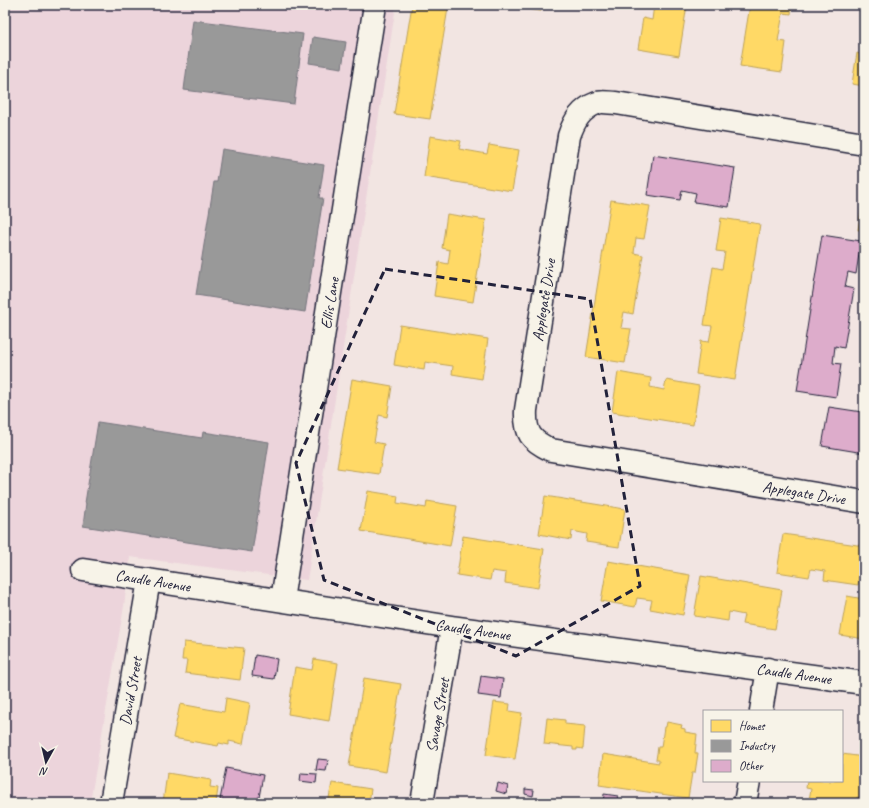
<svg xmlns="http://www.w3.org/2000/svg" width="869" height="808" font-family="Caveat,sans-serif">
  <rect width="100%" height="100%" fill="#f2e5e2"/>
  <filter id="ink" filterUnits="userSpaceOnUse"><feTurbulence type="fractalNoise" baseFrequency=".025" numOctaves="2"/><feDisplacementMap in="SourceGraphic" scale="8" xChannelSelector="R" yChannelSelector="G"/><feConvolveMatrix kernelMatrix="1 2 1 2 8 2 1 2 1" color-interpolation-filters="sRGB"/></filter>
  <g filter="url(#ink)">
    <path fill="#ecd4db" d="M5,5H396L307,580L130,557L124,606L90,803H5Z"/>
    <path fill="#ffd966" stroke="#bda259" d="M412,5H430L448,8L430,119L394,114Z
      M511,5H542L541,11L511,7Z
      M654,5H687L679,56L638,49L643,18L652,20Z
      M750,5H792L791,14L783,13L778,41L786,42L782,72L740,66Z
      M857,53L864,55V86L852,84Z
      M430,136L461,141L459,149L487,154L489,145L519,150L512,191L424,177Z
      M864,190V230H858Z
      M611,200L650,206L644,239L636,238L634,253L643,255L633,314L624,312L621,328L631,329L625,363L586,357Z
      M447,214L486,220L473,302L434,296L439,262L448,264L450,250L442,248Z
      M721,218L760,224L735,380L696,374L701,341L709,342L712,326L704,325L713,267L722,269L725,252L716,251Z
      M400,325L488,339L482,379L452,374L453,366L425,362L424,370L394,365Z
      M618,372L651,378L650,387L664,390L666,380L699,386L693,425L612,412Z
      M352,379L392,386L387,417L379,415L374,442L384,444L379,474L337,468Z
      M368,491L398,496L397,503L426,508L427,501L457,506L450,546L361,531Z
      M545,496L625,509L619,547L586,542L587,534L572,531L571,540L539,534Z
      M783,534L864,546L858,585L824,580L825,571L811,569L809,577L777,572Z
      M463,536L544,549L538,588L505,583L506,573L492,571L490,580L457,575Z
      M608,561L690,575L683,615L650,609L652,600L637,598L635,607L601,601Z
      M701,576L782,590L775,629L742,624L744,615L729,612L728,621L694,616Z
      M847,596L864,599V639L840,635Z
      M184,642L244,648L240,680L185,673L187,660H182Z
      M314,659L338,663L329,721L288,714L295,667L312,670Z
      M364,678L401,684L386,772L349,766Z
      M226,698L250,703L243,744L229,741V745L219,743L218,746L173,738L180,704L224,712Z
      M494,702L510,704L509,711L522,713L515,759L486,755Z
      M547,718L565,720V724L585,726L583,749L577,748V750H573V747L544,744Z
      M667,722L682,725L681,728L685,729V732L697,734L695,753H698L695,773H692L688,798L599,785L603,754L659,763V760H656L658,747H661L664,727H666Z
      M842,754L864,757V772L860,798L857,797L856,803H826L809,800L811,789L806,788L807,781H842Z
      M167,773L211,780L210,787L218,788L216,803H163Z
      M332,783L371,789L369,803H328Z"/>
    <path fill="#999" stroke="#75757d" d="M193,20L303,34L294,104L184,90Z
      M313,37L346,42L342,68L309,63Z
      M222,149L324,165L319,198H323L305,312L196,295L214,182H217Z
      M98,422L202,438L203,432L269,442L252,552L83,526L86,503H85Z"/>
    <path fill="#ddaccb" stroke="#22223b" d="M653,155L735,168L729,207L694,202L696,193L682,190L680,200L647,195Z
      M822,235L861,241L856,274L848,272L845,287L854,289L844,348L835,346L833,363L841,364L836,397L797,391Z
      M829,407L862,412L861,421L864,422V453L822,446Z
      M255,655L277,659L274,679L252,676Z
      M481,676L503,679L501,698L478,695Z
      M318,759L328,760L326,771L316,770Z
      M226,768L263,775L258,803H239L220,800Z
      M301,773L317,774L316,783L300,781Z
      M498,783L508,786L506,794L496,791Z
      M525,789L534,790L533,796L525,794Z
      M604,794L618,796L617,803H603Z"/>
    <g fill="none" stroke-linecap="round" stroke-linejoin="round">
      <g stroke="#22223b" stroke-width="25">
        <path id="minor" d="M864,144L616,103C610,103 602,101 597,103C581,109 574,121 569,136L526,410C525,433 530,440 551,450L864,502
          M83,570L452,627L864,683
          M282,600L375,5
          M761,711L768,669
          M111,803L149,580
          M422,803L452,627
          M745,803L749,781"/>
      </g>
      <use href="#minor" stroke="#f7f3e8" stroke-width="22"/>
    </g>
  </g>
  <path fill="none" stroke="#22223b" stroke-width="3" stroke-dasharray="8 5" stroke-linejoin="round" d="M385,269L590,299L640,586L516,656L324,580L296,463Z"/>
  <g text-anchor="middle" stroke-width="4" stroke-linejoin="round" paint-order="stroke">
    <g font-size="16" fill="#22223b" stroke="#f7f3e8">
      <text transform="translate(543 300) rotate(-81)" y="6">Applegate Drive</text>
      <text transform="translate(329 303) rotate(-81)" y="6">Ellis Lane</text>
      <text transform="translate(804 492) rotate(9)" y="6">Applegate Drive</text>
      <text transform="translate(153 580) rotate(9)" y="6">Caudle Avenue</text>
      <text transform="translate(473 629) rotate(8)" y="6">Caudle Avenue</text>
      <text transform="translate(794 673) rotate(8)" y="6">Caudle Avenue</text>
      <text transform="translate(130 691) rotate(-80)" y="6">David Street</text>
      <text transform="translate(437 715) rotate(-80)" y="6">Savage Street</text>
    </g>
  </g>
  <rect width="869" height="808" fill="none" stroke="#f7f3e8" stroke-width="20"/>
  <rect x="10" y="10" width="849" height="788" fill="none" stroke="#22223b" stroke-width="1.5" filter="url(#ink)"/>
  <rect x="703" y="710" width="140" height="72" fill="#f7f3e8" stroke="#a29fa3"/>
  <rect x="711" y="720" width="20" height="12" fill="#ffd966" stroke="#a29fa3"/>
  <text x="739" y="730" font-size="12" fill="#22223b">Homes</text>
  <rect x="711" y="740" width="20" height="12" fill="#999999" stroke="#a29fa3"/>
  <text x="739" y="750" font-size="12" fill="#22223b">Industry</text>
  <rect x="711" y="760" width="20" height="12" fill="#ddaccb" stroke="#a29fa3"/>
  <text x="739" y="770" font-size="12" fill="#22223b">Other</text>
  <g transform="translate(46 762) rotate(188)" stroke="#f7f3e8" stroke-width="3" paint-order="stroke">
  <path d="M0-3L7 15L0 10L-7 15Z" fill="#22223b"/>
  <text y="-6" font-size="11" font-weight="bold" text-anchor="middle" fill="#22223b">N</text>
  </g>
</svg>
